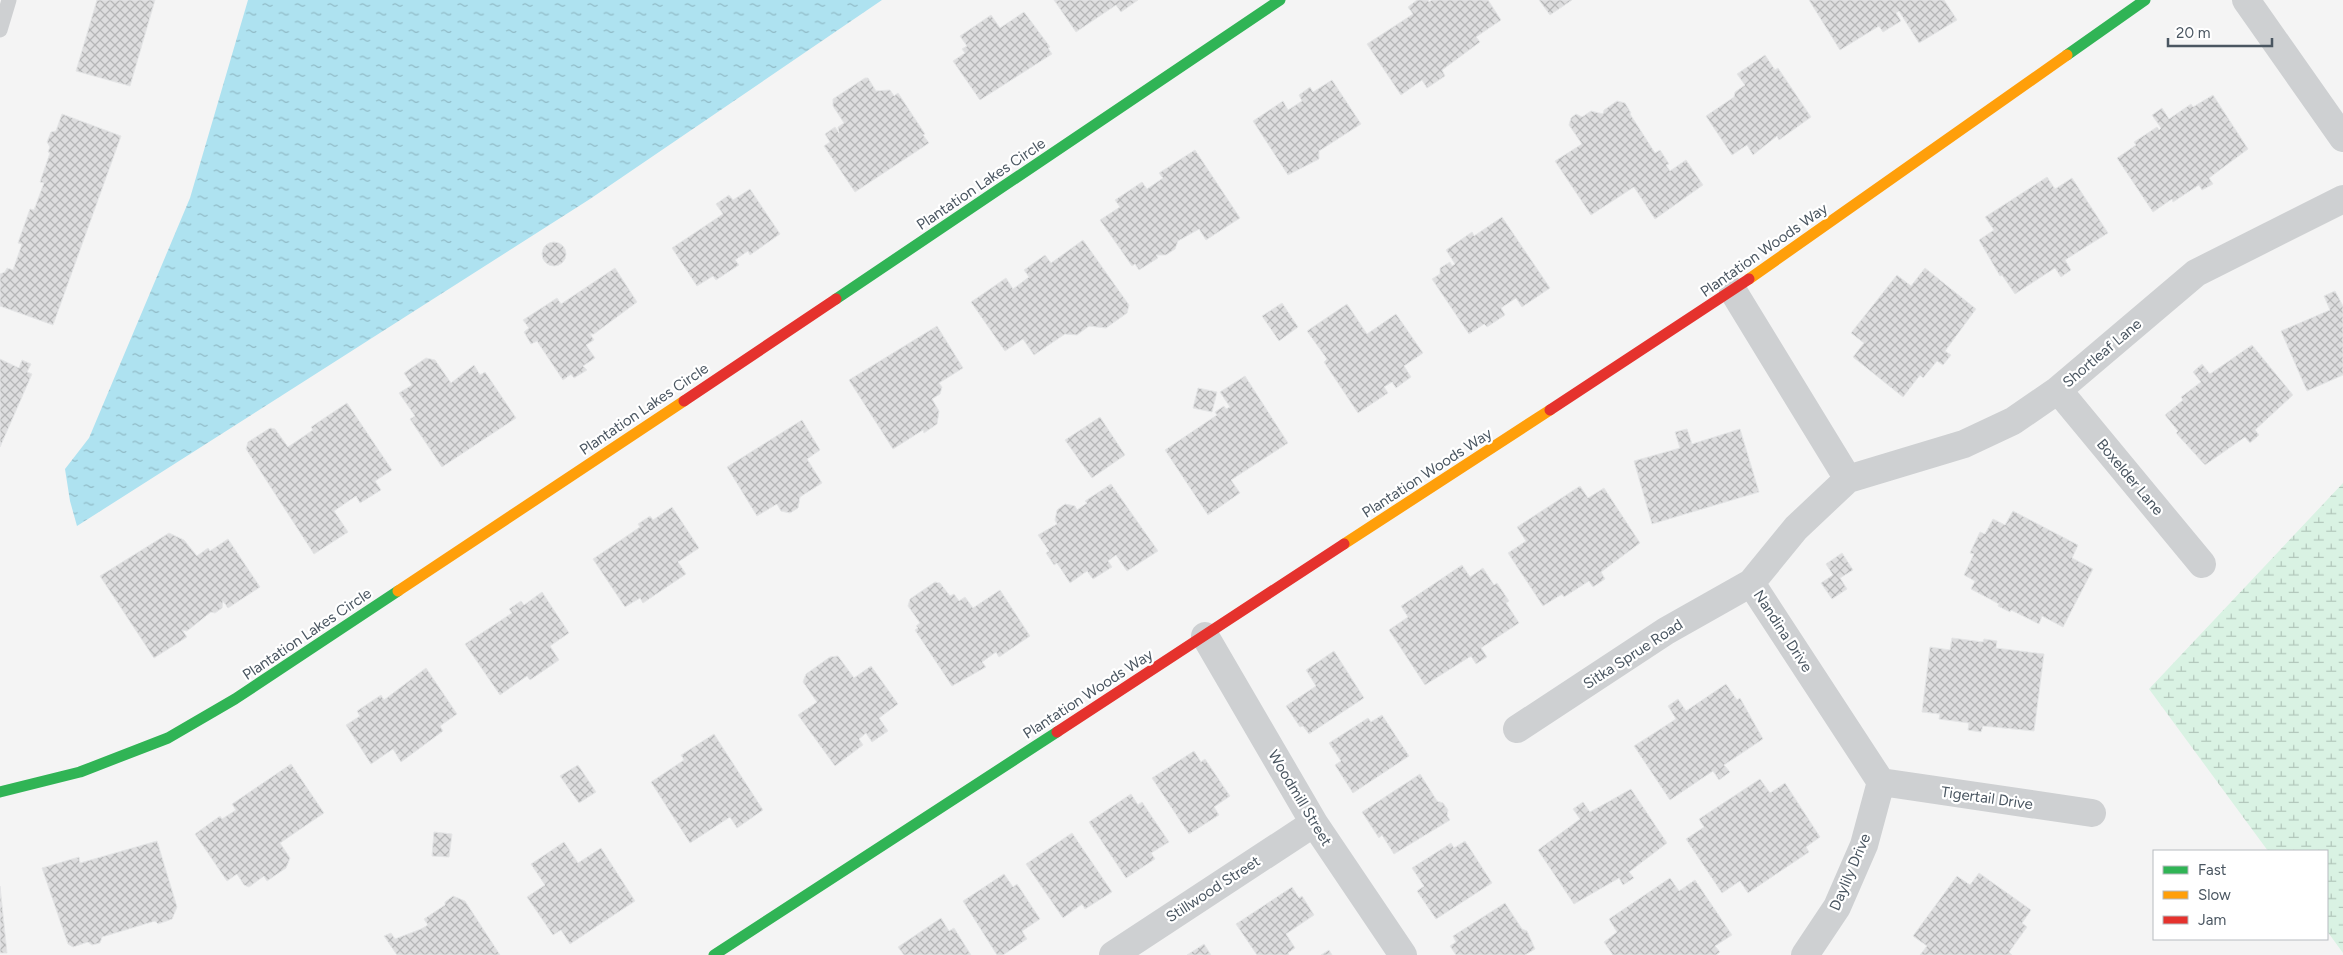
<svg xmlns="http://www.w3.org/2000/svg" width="2343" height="955" font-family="Figtree,sans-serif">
  <defs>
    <pattern id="wetland-marsh" width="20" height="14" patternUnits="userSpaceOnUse" patternTransform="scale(1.25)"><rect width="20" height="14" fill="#d9f2e3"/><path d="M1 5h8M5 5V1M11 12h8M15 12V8" fill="none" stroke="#b2c7bb"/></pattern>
    <pattern id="water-ripples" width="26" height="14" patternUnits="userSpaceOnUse" patternTransform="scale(1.25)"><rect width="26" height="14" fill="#aee2f0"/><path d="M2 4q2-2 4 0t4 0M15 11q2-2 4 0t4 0" fill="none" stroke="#90bac6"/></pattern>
    <pattern id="building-cross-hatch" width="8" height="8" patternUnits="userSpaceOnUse" patternTransform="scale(1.25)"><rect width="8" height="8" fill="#ddddde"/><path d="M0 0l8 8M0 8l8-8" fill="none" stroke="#b5b6b7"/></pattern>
  </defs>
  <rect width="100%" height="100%" fill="#f4f4f4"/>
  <path fill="url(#wetland-marsh)" d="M2343,483V953L2327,931V851H2268L2149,689Z"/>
  <path fill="url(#water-ripples)" d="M248,0H882L590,199L77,526L70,501L65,469L89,438L190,198Z"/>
  <path fill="url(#building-cross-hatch)" stroke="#e5e6e7" d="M97,0H155L130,86L76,71Z
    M1054,0H1138L1121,12L1116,5L1076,32Z
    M1417,0H1428L1429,2L1432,0H1488L1501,20L1476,37L1480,42L1442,70L1445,76L1427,88L1422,80L1401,95L1367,44L1413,14L1408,7Z
    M1539,0H1572L1550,15Z
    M1809,0H1944L1957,20L1919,43L1899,11L1896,13L1901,21L1883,32L1879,26L1840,50Z
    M1024,12L1050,47L1048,48L1052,54L980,100L953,61L965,53L962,49L967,46L960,36L991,15L1000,28Z
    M1765,55L1775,70L1778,68L1811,117L1779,140L1777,136L1753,155L1747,145L1732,155L1706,116L1734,97L1735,92L1745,85L1737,74Z
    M865,78H868L876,91L890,90L894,96L898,93L925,134L923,135L929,143L855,192L824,146L830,142L825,134L835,127L839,133L838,127L844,123L833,106V99Z
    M1332,80L1361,124L1319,151V159L1288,175L1253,121L1283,101L1288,110L1302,101L1299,95L1310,87L1313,92Z
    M2213,95L2248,149L2209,178L2213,184L2202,190L2199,185L2173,202L2172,199L2153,212L2117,158L2136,145L2134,142L2157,127L2159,130L2161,128L2152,115L2162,108L2169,119L2191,104L2193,107Z
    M1617,101L1625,103L1631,113L1630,114L1655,153L1660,150L1669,164L1666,165L1670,171L1686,160L1703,185L1655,219L1634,187L1591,215L1555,161L1582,144L1569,125L1571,118L1576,114L1582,117L1591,111L1603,114L1604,110Z
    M62,114L121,136L53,325L0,306V274L5,272L7,268L13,270L22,244L18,243L30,209L34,210L44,183L40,182L50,153L48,152L50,147L47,142L51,132L56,131Z
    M1195,150L1240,218L1206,240L1199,229L1178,241L1175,249L1166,255H1156L1158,258L1139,270L1135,264L1132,266L1100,220L1120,207L1115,200L1142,182L1147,189L1163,178L1159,173Z
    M2047,177L2055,189L2072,178L2108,233L2065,260L2071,270L2061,277L2055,268L2015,294L2002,275L2000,276L1979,240L1994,230L1985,217Z
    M750,189L780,234L750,255L748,251L735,260L739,265L716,280L713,276L697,286L672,248L723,214L716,204L729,195L733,200Z
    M1502,217L1550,288L1522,307L1516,298L1501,308L1505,315L1487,327L1484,324L1469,334L1432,279L1440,274V268L1450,262L1452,266L1455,264L1446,250L1472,232L1474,236Z
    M1083,240L1129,305L1127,313L1106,328L1089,326L1077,335L1065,334L1034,355L1023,339L1005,351L971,302L1006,278L1013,289L1029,277L1024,270L1045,255L1051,263Z
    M542 254a12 12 0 1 1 24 0a12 12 0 1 1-24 0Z
    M615,268L637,302L594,334H590L594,340L586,345L595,358L583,366L587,370L574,378L571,374L563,380L537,341L531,344L524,332L529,328L523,320L557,298L561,304Z
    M1925,268L1976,309L1945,351L1951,355L1943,365L1937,361L1923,378L1920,375L1903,397L1853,357L1864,343L1851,333L1897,275L1911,286Z
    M2335,291L2343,306V375L2307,391L2281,331L2330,310L2324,296Z
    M1282,303L1298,327L1279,341L1262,316Z
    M1347,304L1367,334L1396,314L1423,353L1404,366L1411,377L1396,388L1392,382L1384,387L1388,393L1358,413L1324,362L1327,359L1307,331Z
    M937,326L963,368L939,383L942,387L940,394L932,399L939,411L937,424L924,433L923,430L893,449L849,380Z
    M2252,345L2293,395L2255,430L2259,435L2250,443L2245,437L2205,465L2176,433L2178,431L2165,415L2183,400L2181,397L2201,382L2193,372L2202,364L2210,374Z
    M426,358L435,360L451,383L474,365L480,375L485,372L516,418L442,467L410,419L415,416L399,393L412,385L404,373Z
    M0,359L19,368L22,360L31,364L27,372L32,374L0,447Z
    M1245,376L1288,443L1231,480L1240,493L1208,515L1165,450L1217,415L1215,412L1224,406L1226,409L1230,407L1220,392Z
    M1198,388L1217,392L1212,412L1193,408Z
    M347,403L392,470L375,481L381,490L360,503L356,496L334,511L348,532L314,554L246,449L248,442L270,428L275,429L288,447L313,430L311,427Z
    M1100,417L1125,455L1092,478L1065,440Z
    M802,420L820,450L807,459L822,483L800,497L798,508L790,513L781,511L777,504L757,516L727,467Z
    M1687,429L1692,444L1740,429L1759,492L1652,524L1634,461L1680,448L1675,432Z
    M1111,484L1158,551L1127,571L1116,555L1108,561L1112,567L1093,579L1087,571L1070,583L1057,563L1054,565L1046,553L1049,551L1038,535L1057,524L1055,520L1057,510L1065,504L1075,506L1077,510L1087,503L1085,501Z
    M1580,486L1588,498L1604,488L1640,543L1601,572L1605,579L1593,587L1589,581L1564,597L1562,594L1543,606L1508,553L1526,541L1517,527Z
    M672,507L699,548L678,562L686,574L643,603L640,598L625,607L593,559L640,527L638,524L650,516L653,520Z
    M2013,511L2078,545L2072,558L2093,569L2063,627L2042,616L2039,624L2011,610L2010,612L1998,606L1999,604L1971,589L1975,581L1964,575L1974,554L1970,553L1980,532L1985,534L1993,519L2005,525Z
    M169,533L184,540L197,556L208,548L210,551L228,539L260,587L228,608L223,601L222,608L215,613L211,612L187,631L182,630L187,637L154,658L100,576Z
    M1842,553L1853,570L1840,578L1847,589L1832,599L1821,583L1833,575L1826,564Z
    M1462,565L1470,577L1483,568L1494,585L1497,583L1509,601L1506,603L1519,623L1481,648L1487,657L1476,664L1471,656L1425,685L1389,630L1408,617L1401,606Z
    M935,582L940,583L950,596L954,594L959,601L965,597L973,608L1000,590L1030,636L999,657L996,652L982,662L986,667L952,686L915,630L918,628L916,626L920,623L908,606L910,599Z
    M542,592L569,633L550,646L559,660L530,680L527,676L500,695L465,644L512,613L509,609L521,601L524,605Z
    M1952,638L1983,642L1984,639L1997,641L1996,648L2044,654L2034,731L1983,726L1981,732L1968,730L1969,723L1939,719L1940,714L1922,712L1930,647L1950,650Z
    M1334,651L1364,698L1309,734L1303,726L1300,727L1286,706L1316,686L1306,670Z
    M838,656L854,678L871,666L898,704L879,718L888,731L872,742L866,733L859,739L863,745L835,766L798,715L817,702L803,682L806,674L830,657Z
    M426,668L457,714L440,726L443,731L401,762L393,749L371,764L346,725L360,716L357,711L381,695L384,700Z
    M1726,684L1737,700L1740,698L1763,739L1724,765L1730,772L1719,780L1713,771L1670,800L1634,746L1676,719L1668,706L1678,699L1686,711Z
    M1382,715L1409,756L1353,793L1335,765L1341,761L1329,743L1368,718L1371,722Z
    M714,734L763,810L737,828L730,817L690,843L651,782L684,760L681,755Z
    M1194,751L1201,762L1205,759L1230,796L1214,807L1219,815L1189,834L1152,778Z
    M291,764L324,813L280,843L290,858L286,868L267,881L264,876L249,887L244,885L237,874L227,881L195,834L220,816L222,819L236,810L232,804Z
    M578,765L596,792L579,803L560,776Z
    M1420,774L1437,801L1443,803L1448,810L1447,816L1450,820L1394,854L1382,835L1379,838L1362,812Z
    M1760,779L1770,793L1785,783L1820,837L1806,847L1809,852L1748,893L1740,881L1722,893L1686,839L1704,827L1699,819Z
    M1631,789L1667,843L1629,872L1634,878L1623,885L1619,878L1574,904L1538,850L1580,819L1573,809L1583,802L1590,812Z
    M1131,794L1138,805L1142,802L1169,842L1151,853L1155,859L1126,878L1089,822Z
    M434,832L452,834L449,857L432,856Z
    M1072,833L1112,892L1085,909L1082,904L1063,918L1026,864Z
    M157,841L177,907L172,919L158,924L155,921L102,937L100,943L92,945L88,942L73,947L68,944L42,868L79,857L80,863Z
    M1465,841L1492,883L1436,919L1417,891L1424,886L1412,868L1451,843L1454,848Z
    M564,842L578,863L601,848L635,901L570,944L561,930L553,935L527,897L545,885L531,864Z
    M1979,873L2031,910L2022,923L2027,927L2009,952L2012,955H1920L1927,946L1913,936L1957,876L1970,885Z
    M1004,874L1013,887L1017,884L1040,919L1022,931L1027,939L1003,955H997L963,901Z
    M1670,878L1679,891L1695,880L1732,935L1715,946L1720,952L1716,955H1613L1604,942L1617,932L1609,919Z
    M0,886L7,953H0Z
    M1292,887L1299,898L1302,896L1314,915L1286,934L1295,948L1288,953L1289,955H1257L1236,924Z
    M453,896L465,901L500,955H397L384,936L391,933L395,939L421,929L428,925L424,919L445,905V902Z
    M1505,903L1522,929L1527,931L1535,949L1525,955H1456L1450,946L1456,942L1453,936Z
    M941,918L949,931L954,928L971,955H904L898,947Z
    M1204,944L1211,955H1187Z
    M1329,950L1332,955H1321Z"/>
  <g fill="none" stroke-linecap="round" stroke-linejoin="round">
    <path stroke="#ced0d2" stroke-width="15" d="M0,30L9,0"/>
    <path stroke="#ced0d2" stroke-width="28" d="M2246,0L2343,138
      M1733,291L1848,479
      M2058,390L2202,564
      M1751,583L1881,782
      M1205,636L1314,823L1403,955
      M1517,729L1666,631L1751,583L1796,528L1848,479L1964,444L2013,421L2058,390L2196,273L2343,199
      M1881,782L2092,813
      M1113,955L1314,823
      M1805,955L1837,907L1864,845L1881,782"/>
    <path stroke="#30b455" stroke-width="11" d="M2067,55L2145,0
      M836,299L1280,0
      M0,792L80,772L168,738L235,699L398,591
      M714,955L1057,732"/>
    <path stroke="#ff9f0a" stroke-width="11" d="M1749,279L2067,55
      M1344,544L1550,410
      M398,591L684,401"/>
    <path stroke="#e5322d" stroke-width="11" d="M684,401L836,299
      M1550,410L1749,279
      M1057,732L1344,544"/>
  </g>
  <g text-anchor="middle" stroke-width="4.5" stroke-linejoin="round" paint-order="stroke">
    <g font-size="15" fill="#4a5661" stroke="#fff">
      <text transform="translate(981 184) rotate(-34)" y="5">Plantation Lakes Circle</text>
      <text transform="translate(1764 250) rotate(-35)" y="5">Plantation Woods Way</text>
      <text transform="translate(2102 353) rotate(-40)" y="5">Shortleaf Lane</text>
      <text transform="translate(644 409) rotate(-34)" y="5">Plantation Lakes Circle</text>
      <text transform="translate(1427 473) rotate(-33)" y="5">Plantation Woods Way</text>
      <text transform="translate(2130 477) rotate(50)" y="5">Boxelder Lane</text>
      <text transform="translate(1783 631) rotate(57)" y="5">Nandina Drive</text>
      <text transform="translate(307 634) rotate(-34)" y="5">Plantation Lakes Circle</text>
      <text transform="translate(1633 654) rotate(-33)" y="5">Sitka Sprue Road</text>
      <text transform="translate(1088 694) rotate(-33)" y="5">Plantation Woods Way</text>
      <text transform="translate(1300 798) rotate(59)" y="5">Woodmill Street</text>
      <text transform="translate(1987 798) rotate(8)" y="5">Tigertail Drive</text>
      <text transform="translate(1850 872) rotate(-67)" y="5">Daylily Drive</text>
      <text transform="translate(1213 889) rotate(-33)" y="5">Stillwood Street</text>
    </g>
  </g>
  <rect x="2153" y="850" width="175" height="90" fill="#ffffff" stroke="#b7bbc0"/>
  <rect x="2163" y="866" width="25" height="8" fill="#30b455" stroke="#b7bbc0"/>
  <text x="2198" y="875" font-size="15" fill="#4a5661">Fast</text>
  <rect x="2163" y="891" width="25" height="8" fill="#ff9f0a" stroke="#b7bbc0"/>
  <text x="2198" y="900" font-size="15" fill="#4a5661">Slow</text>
  <rect x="2163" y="916" width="25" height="8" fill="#e5322d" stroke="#b7bbc0"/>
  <text x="2198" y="925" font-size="15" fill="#4a5661">Jam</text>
  <path d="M2168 38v8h104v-8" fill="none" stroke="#4a5661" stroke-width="2.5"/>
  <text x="2176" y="38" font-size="15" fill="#4a5661" stroke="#ffffff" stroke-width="4" paint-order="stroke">20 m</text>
</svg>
